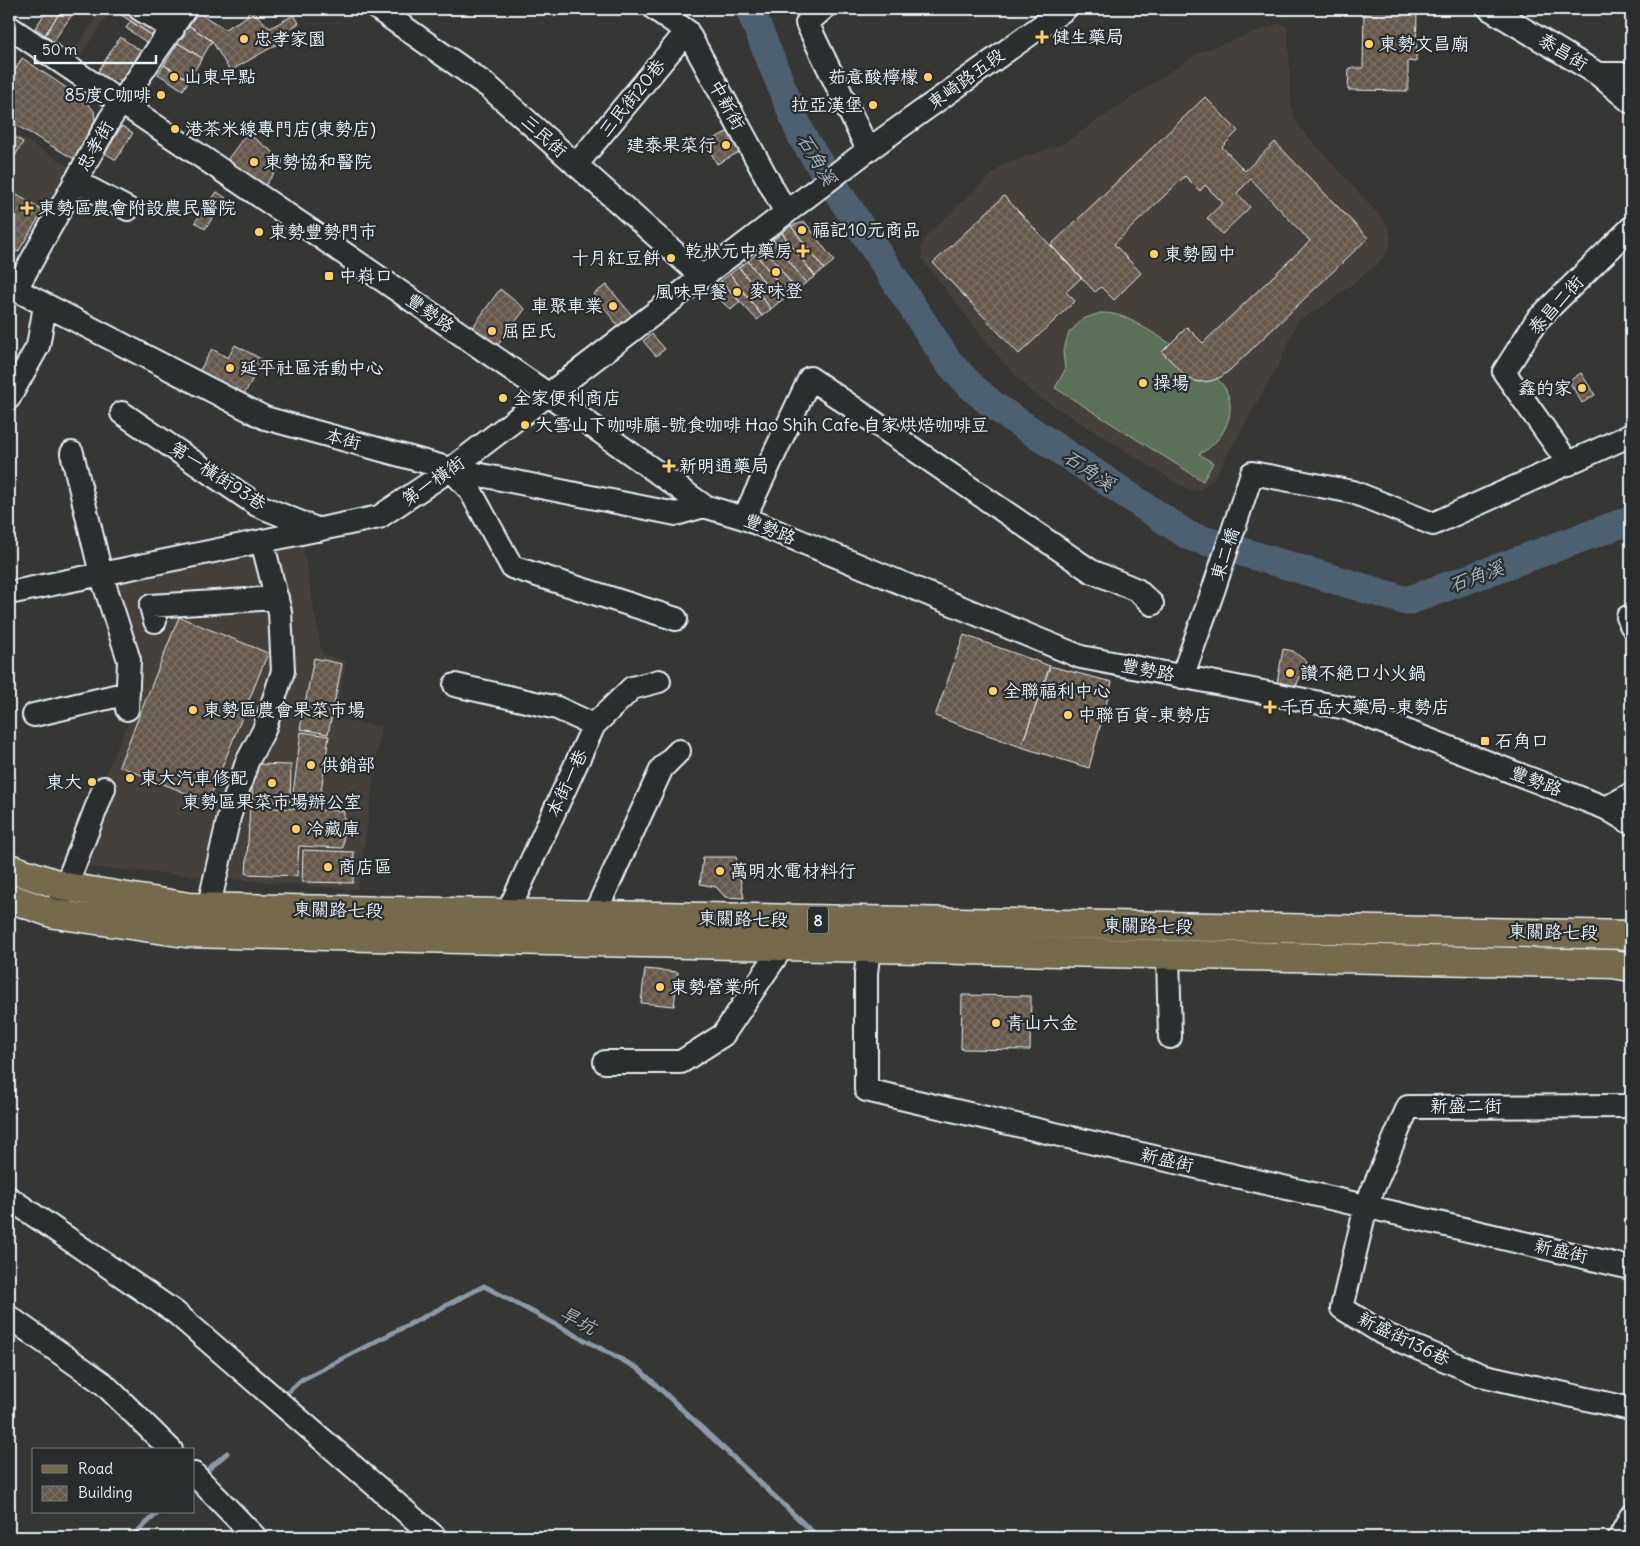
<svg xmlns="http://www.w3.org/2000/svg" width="1640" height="1546" font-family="Delius,'LXGW WenKai TC',sans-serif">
  <defs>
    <pattern id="building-cross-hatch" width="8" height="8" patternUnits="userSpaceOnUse" patternTransform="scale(1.25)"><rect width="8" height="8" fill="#65584c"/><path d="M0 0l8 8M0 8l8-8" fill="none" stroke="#7b7067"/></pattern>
  </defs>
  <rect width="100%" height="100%" fill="#363634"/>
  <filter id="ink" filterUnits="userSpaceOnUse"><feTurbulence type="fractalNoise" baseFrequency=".02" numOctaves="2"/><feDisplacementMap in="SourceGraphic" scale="10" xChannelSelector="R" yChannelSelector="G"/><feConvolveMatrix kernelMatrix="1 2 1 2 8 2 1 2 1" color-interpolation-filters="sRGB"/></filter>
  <g filter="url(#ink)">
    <path fill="#44403b" d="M101,9H112L78,59L72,54Z
      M1280,23L1287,27L1288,32L1291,105L1295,119L1302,130L1381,217L1388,226L1391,238L1388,251L1379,263L1328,303L1298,321L1278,366L1214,478L1200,490H1191L1178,484L1030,391L997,355L927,266L922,258L921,248L925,238L933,229L1003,164L1061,145L1198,53Z
      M9,130L70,167L18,255L9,249Z
      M302,541L322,654L346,661L335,719L381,726L358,890L67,865L133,710L109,581Z"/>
    <path fill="#5c705a" stroke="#a2b0a9" d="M1100,313C1109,313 1117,314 1126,318C1146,327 1217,371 1226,390C1238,414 1222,443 1199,454L1213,463L1203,481L1055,388L1065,370L1063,351L1069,333L1083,319Z"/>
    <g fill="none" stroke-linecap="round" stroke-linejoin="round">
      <path stroke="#8b9aa6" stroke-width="5" d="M288,1392L301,1380L484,1286L639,1369L818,1537
        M203,1474L227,1453
        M131,1537L159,1512"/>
      <path stroke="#4d606f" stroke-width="29" d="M750,9L802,137L949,363L972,387L994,406L1189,536L1407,601L1631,520"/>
    </g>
    <path fill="url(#building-cross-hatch)" stroke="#e8f1f8" d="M48,9H62L45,35L35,28Z
      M62,9H76L53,42L45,35Z
      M123,9H131L160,27L154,37L120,14Z
      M250,9L270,28L294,15L299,23L278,37L281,42L230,71L212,41L188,25L197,12L225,29L246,17Z
      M1349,9H1417L1416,62L1408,61V91L1348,90L1349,68H1363L1364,11H1349Z
      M131,21L154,37L149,44L126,28Z
      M188,25L212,41L202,58L178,43Z
      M120,37L144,53L128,76L121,80L108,81L97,73Z
      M178,43L202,58L189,80L164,65Z
      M22,58L86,101L94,111L95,121L74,159L9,121V81Z
      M164,65L189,80L183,90L158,74Z
      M1205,97L1238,131L1222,147L1245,171L1275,142L1368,238L1230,370L1221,377L1211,381L1199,382L1188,378L1162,352L1187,327L1203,343L1310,241L1251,179L1237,193L1250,207L1222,234L1207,218L1223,203L1205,185L1200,191L1185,176L1114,244L1141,273L1114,300L1101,287L1095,292L1051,245Z
      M122,126L133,133L116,160L105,153Z
      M734,128L747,148L717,164L706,143Z
      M9,133L23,142L9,166Z
      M247,133L284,160L261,191L224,164Z
      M9,190L43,211L18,252L9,246Z
      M217,192L226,198L205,229L195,222Z
      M1004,196L1081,278L1066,292L1075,301L1019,354L933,263Z
      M805,222L834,261L824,269L791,226Z
      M791,226L824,269L815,276L782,233Z
      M782,233L815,276L806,283L773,240Z
      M773,240L806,283L796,290L764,247Z
      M764,247L796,290L788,296L756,254Z
      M756,254L788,296L779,302L748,261Z
      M748,261L779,302L771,309L739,267Z
      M739,267L771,309L762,316L730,274Z
      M730,274L762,316L757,320L721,281Z
      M721,281L740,302L731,310L709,290Z
      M607,285L634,318L620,328L593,294Z
      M500,289L525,309L498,345L472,328Z
      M652,334L665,349L656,356L643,341Z
      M235,345L263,360L241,400L197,375L212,349L228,358Z
      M1581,373L1595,395L1582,403L1569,381Z
      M179,617L268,653L208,802L119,766Z
      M964,635L1050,666L1021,747L935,716Z
      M1283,649L1293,651L1307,662L1295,688L1277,683Z
      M314,658L342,664L328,734L300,729Z
      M1050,666L1112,682L1089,768L1021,747Z
      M301,732L329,736L320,798L293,794Z
      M253,764L291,765L290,802L252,801Z
      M250,807L344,811L343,848L299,846L297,876L246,874Z
      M303,850L354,852L353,883L302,882Z
      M703,857H736L744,898L725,897L716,887L700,884Z
      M645,969L678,972L674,1006L641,1003Z
      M962,995L1031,996L1030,1050L961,1049Z"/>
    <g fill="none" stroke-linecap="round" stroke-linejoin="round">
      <g stroke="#e8f1f8" stroke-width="26">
        <path id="minor" d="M140,9L173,29
          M378,9L489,87L701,276
          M655,9L687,31L786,213
          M823,9L807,23L868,150
          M1490,9L1598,74L1631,102
          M9,27L319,236L549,395L704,506L744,518L1081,657L1346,708L1606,808L1631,823
          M1598,74H1631
          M576,165L687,31
          M75,181L128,209
          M9,286L265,418L451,469L676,514L704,506
          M15,291L110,119L185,9
          M9,398L38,346L45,306
          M122,413L257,505L319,530
          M72,453L101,574L129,660L127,709
          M1569,464L1504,372L1537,320L1631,228
          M451,469L470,490L512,567L676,619
          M744,518L810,378L1091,571L1137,590L1152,604
          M9,593L379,517L451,469L868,150L1065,9
          M1628,617L1631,625
          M155,621L151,606L277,598
          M1182,677L1213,591L1252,473L1353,492L1433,524L1631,435
          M455,685L557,708L594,725
          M34,715L128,693
          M1606,808L1631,794
          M60,901L104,788
          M507,914L594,725L632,688L659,681
          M594,915L662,768L679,751
          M205,923L229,817L247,762L264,730L283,671L280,612L262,541
          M871,932L866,973V1090L1631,1268
          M1168,954L1170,1037
          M605,1062H681L723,1035L783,946
          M1631,1106L1408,1107L1366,1206L1342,1308L1382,1333L1481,1375L1631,1409
          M9,1198L176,1313L435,1537
          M9,1317L104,1384L171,1450
          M194,1474L255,1537
          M1620,1537L1631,1516"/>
      </g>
      <g stroke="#e8f1f8" stroke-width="31">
        <path id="major" d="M9,868L66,887L189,907L1631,935
          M9,898L55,914L185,933L1613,964L1631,967"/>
      </g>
      <use href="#minor" stroke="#2a2d2e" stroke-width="22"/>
      <use href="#major" stroke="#746b4b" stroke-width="28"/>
    </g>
  </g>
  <g fill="#ffd166" stroke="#2a2d2e" stroke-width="2">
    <path d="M1039.5 29.5h5v5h5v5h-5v5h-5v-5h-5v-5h5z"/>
    <circle cx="244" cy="39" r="5"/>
    <circle cx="1369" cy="44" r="5"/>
    <circle cx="174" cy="77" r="5"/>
    <circle cx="928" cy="77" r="5"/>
    <circle cx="161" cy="95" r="5"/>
    <circle cx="873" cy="105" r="5"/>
    <circle cx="175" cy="129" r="5"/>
    <circle cx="726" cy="145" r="5"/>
    <circle cx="254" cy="162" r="5"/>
    <path d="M24.5 200.5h5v5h5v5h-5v5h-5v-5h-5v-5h5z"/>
    <circle cx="802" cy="230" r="5"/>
    <circle cx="259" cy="232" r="5"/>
    <path d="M800.5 243.5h5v5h5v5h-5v5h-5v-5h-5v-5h5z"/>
    <circle cx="1154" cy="254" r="5"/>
    <circle cx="671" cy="258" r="5"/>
    <circle cx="776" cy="272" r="5"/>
    <rect x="324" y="271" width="10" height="10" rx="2.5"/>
    <circle cx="737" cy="292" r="5"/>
    <circle cx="613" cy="306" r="5"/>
    <circle cx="492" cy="331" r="5"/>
    <circle cx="230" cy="368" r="5"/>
    <circle cx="1143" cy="383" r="5"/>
    <circle cx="1582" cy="388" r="5"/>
    <circle cx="503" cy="398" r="5"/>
    <circle cx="525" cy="425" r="5"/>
    <path d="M666.5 458.5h5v5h5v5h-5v5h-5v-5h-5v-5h5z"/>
    <circle cx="1290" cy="673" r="5"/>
    <circle cx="993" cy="691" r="5"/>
    <path d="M1267.5 699.5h5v5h5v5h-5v5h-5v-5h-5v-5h5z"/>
    <circle cx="193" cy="710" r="5"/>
    <circle cx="1068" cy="715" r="5"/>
    <rect x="1480" y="736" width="10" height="10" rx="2.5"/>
    <circle cx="311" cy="765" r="5"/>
    <circle cx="130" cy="778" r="5"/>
    <circle cx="92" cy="782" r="5"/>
    <circle cx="272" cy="783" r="5"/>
    <circle cx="296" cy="829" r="5"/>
    <circle cx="328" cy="867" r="5"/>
    <circle cx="720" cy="871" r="5"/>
    <circle cx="660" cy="987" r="5"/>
    <circle cx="996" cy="1023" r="5"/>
  </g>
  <g text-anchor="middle" stroke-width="4.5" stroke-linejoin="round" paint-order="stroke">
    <rect fill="#2a2d2e" stroke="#afb6bb" stroke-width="1" x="808" y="906.5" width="20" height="27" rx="4"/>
    <g font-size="16" font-weight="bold" fill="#e8f1f8">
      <text x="818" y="926">8</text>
    </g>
    <g font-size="18" fill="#e8f1f8" stroke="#2a2d2e" text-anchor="start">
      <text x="1052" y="43">健生藥局</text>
      <text x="254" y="45">忠孝家園</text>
      <text x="1379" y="50">東勢文昌廟</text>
      <text x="184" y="83">山東早點</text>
      <text x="918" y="83" text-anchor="end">茹意酸檸檬</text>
      <text x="151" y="101" text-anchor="end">85度C咖啡</text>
      <text x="863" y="111" text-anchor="end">拉亞漢堡</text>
      <text x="185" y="135">港茶米線專門店(東勢店)</text>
      <text x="716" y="151" text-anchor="end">建泰果菜行</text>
      <text x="264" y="168">東勢協和醫院</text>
      <text x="38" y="214">東勢區農會附設農民醫院</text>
      <text x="812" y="236">福記10元商品</text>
      <text x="269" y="238">東勢豐勢門市</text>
      <text x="793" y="257" text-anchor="end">乾狀元中藥房</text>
      <text x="1164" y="260">東勢國中</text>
      <text x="661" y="264" text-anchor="end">十月紅豆餅</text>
      <text x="339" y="282">中嵙口</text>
      <text x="776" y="297" text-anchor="middle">麥味登</text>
      <text x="727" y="298" text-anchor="end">風味早餐</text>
      <text x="603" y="312" text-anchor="end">車聚車業</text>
      <text x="502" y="337">屈臣氏</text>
      <text x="240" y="374">延平社區活動中心</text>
      <text x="1153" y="389">操場</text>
      <text x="1572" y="394" text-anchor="end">鑫的家</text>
      <text x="513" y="404">全家便利商店</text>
      <text x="535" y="431">大雪山下咖啡廳-號食咖啡 Hao Shih Cafe 自家烘焙咖啡豆</text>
      <text x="679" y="472">新明通藥局</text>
      <text x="1300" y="679">讚不絕口小火鍋</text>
      <text x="1003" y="697">全聯福利中心</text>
      <text x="1280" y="713">千百岳大藥局-東勢店</text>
      <text x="203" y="716">東勢區農會果菜市場</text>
      <text x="1078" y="721">中聯百貨-東勢店</text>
      <text x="1495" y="747">石角口</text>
      <text x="321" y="771">供銷部</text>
      <text x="140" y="784">東大汽車修配</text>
      <text x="82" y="788" text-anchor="end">東大</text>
      <text x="272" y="808" text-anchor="middle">東勢區果菜市場辦公室</text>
      <text x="306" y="835">冷藏庫</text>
      <text x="338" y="873">商店區</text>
      <text x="730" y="877">萬明水電材料行</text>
      <text x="670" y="993">東勢營業所</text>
      <text x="1006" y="1029">青山六金</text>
    </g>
    <g font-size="18" fill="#e8f1f8" stroke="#2a2d2e">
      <text transform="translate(1563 52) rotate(32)" y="6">泰昌街</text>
      <text transform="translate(966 79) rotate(-36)" y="6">東崎路五段</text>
      <text transform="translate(632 98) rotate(-51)" y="6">三民街20巷</text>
      <text transform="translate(727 105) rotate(61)" y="6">中新街</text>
      <text transform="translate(544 136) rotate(42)" y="6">三民街</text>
      <text transform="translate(95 146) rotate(-60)" y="6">忠孝街</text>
      <text transform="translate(1556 305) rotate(-48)" y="6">泰昌二街</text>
      <text transform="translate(430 313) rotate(35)" y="6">豐勢路</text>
      <text transform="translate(343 439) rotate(15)" y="6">本街</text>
      <text transform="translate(218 476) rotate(33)" y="6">第一橫街93巷</text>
      <text transform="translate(433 481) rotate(-35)" y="6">第一橫街</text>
      <text transform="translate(770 529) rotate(22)" y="6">豐勢路</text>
      <text transform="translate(1225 554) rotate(-72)" y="6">東二橋</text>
      <text transform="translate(1148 670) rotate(11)" y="6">豐勢路</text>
      <text transform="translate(1536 781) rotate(21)" y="6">豐勢路</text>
      <text transform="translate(567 783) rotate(-65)" y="6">本街一巷</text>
      <text transform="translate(338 910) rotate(1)" y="6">東關路七段</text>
      <text transform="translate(743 919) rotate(1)" y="6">東關路七段</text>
      <text transform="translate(1148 926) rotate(1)" y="6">東關路七段</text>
      <text transform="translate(1553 932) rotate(1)" y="6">東關路七段</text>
      <text x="1466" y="1112">新盛二街</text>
      <text transform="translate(1167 1160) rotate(13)" y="6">新盛街</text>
      <text transform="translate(1561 1251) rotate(13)" y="6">新盛街</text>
      <text transform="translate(1404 1339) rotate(26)" y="6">新盛街136巷</text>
    </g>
    <g font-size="19" font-style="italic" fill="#aab7c1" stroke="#2a2d2e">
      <text transform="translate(817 159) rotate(59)" y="7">石角溪</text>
      <text transform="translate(1089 470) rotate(34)" y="7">石角溪</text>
      <text transform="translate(1476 576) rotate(-20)" y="7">石角溪</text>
      <text transform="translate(578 1320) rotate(28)" y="7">旱坑</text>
    </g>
  </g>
  <rect width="1640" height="1546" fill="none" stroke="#2a2d2e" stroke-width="30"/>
  <rect x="15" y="15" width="1610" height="1516" fill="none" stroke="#e8f1f8" stroke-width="2" filter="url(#ink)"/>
  <rect x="32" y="1448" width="162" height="65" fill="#2a2d2e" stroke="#767b7f"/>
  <rect x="42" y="1465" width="25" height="8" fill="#746b4b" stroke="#767b7f"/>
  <text x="78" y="1474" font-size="15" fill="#e8f1f8">Road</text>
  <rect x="42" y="1486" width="25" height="15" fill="url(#building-cross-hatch)" stroke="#767b7f"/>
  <text x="78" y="1498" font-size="15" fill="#e8f1f8">Building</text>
  <path d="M35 55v8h121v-8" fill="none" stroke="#e8f1f8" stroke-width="2.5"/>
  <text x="42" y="55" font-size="15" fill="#e8f1f8" stroke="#2a2d2e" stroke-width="4" paint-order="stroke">50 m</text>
</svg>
